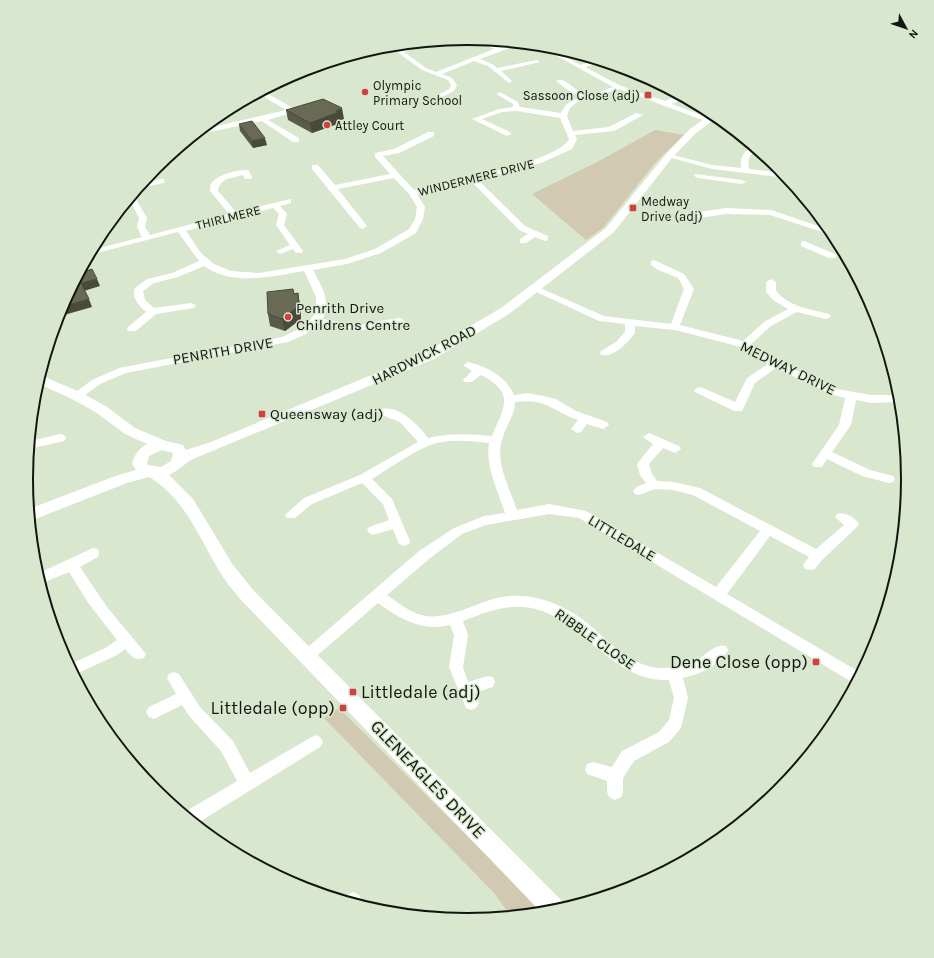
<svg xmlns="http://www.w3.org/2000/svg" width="934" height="958" font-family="Karla,sans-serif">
  <rect width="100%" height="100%" fill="#d9e7cf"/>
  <path fill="#d2c9b2" d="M655,130L684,135L656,162L603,228L586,240L532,194L597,162Z
    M339,708L510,879L541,913L511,916L494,893L324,718Z"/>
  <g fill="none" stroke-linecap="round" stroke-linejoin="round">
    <path fill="#fff" fill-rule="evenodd" d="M473,39C483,39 492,47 500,47C509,46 514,43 523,43L480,59L492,64L497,68L537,60L540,62L501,71L512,81L509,83L488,66L474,61L442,74L452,78L457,85L454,91L440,98L438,97V95L449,89L451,85L448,80L422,70L396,51L418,43L430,42L404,52L426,68L436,72L494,49Z
      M540,45L547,46L580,65L598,60L604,62L585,67L621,86L665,101L680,95L685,98L672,104L712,119L705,121L619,89L577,102L570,108L567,116L573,131L609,127L636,113L643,115L614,131L575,135L577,139L572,149L541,163L478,180L525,226L548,236V240L545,241L535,237L526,243H520V239L528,234L519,230L471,181L417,194L425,207L423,219L416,233L381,253L347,264L313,270C321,285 332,302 323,319L358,325L399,318L402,319L404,321L402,323L358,331L318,324L306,334L288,342L126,373L100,384L81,398H73L72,396L73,394L92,380L119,368L282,337L305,326L316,313V297L304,271C273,276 233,287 204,266L178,277L154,283L143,291L145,300L154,308L191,303L194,304L196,306L194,308L156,314L136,331H128L127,329L128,327L146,312C139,306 131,297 135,288L147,279L172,273L199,261L178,232L89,255L92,250L142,237L137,227L139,218L129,199L133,194L147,218L145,227L150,235L229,214L210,191C210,189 210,186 211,184C215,175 239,169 248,170L252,177L251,179H245L243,175C232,178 220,178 218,191L236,212L291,199V203L280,206L287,214L284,225L303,251L302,253H296L293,249L280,254L276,251L290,245L276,225L279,214L273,208L186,231L201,253L214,264L231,271L259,273L345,259L375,249L409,229L415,219L417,207L409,194L394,178L338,189L367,226L363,229L360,228L312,169V165H318L335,185L390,174L375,157V153L394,149L428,132H434V136L399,153L383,156L414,190C443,183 558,162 569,139L560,118L517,111L502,112L482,119L510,132L511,134L507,136L472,119L499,109L513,107V104L498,95L497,94L500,92L518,102L520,107L561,113C565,104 571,100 581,97L571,92L557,82V80C568,78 576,94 588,95C596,95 606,89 613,87L541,47Z
      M263,91L293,108L304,107V109L268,120L299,138V142H293L262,121L195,135L200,130L286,110L258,93Z
      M732,132H736L744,139L732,136Z
      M753,146L758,150C748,155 748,159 749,169L784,173L788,178L712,169L665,156L669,154L712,165L741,168C740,157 743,152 753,146Z
      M695,174L742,180L746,182L742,184L698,178L694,176Z
      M161,179H164V183L138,188L142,183Z
      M726,208L771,210L830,230L835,236L770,215L726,214L686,220L682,217L686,214Z
      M804,241L835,254L837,256L835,258H829L801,246V242Z
      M654,260L684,274L694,289L680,325L743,341L764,322L788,309L773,300L766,292V282L771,279L776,282V291C790,307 810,309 829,314L831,316L829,318L826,319L797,312L771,326L751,344L780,362L837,389L871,395H900V402L871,403L856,400L851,425L832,452L870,470L893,476L895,479L893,482L889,483L862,476L827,459L822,467H814L812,464L839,425L845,398L830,394L776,368L755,383L742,411H734L695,392L694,390L699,387L703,388L735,402L747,378L768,364L741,347L675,330L635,326V333C628,342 614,358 601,355L600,353L601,351L616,342L625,332V324L599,321L530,289L535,286L538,287L604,316L671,324L684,289L678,278L658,270L651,265V261Z
      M468,362C486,366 507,377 514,395L528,393L543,396L556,399L576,411L607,422L609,425L603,429L587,424L581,432L577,433L571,429L578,420C552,411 547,398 515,402C515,416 505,427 502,440C495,463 510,489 517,510L549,504L586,511L716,587L760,531L693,495L673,490L655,489L639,495L635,494L633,491L635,488L646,483L640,475L637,464L653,444L643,437L649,433L679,446L681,449L675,453L663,448L649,464L652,474L657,481L673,482L700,488L816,549L844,525L835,517L837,514C844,511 855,517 859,524L857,527L822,560L815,569L810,570L805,569L803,565L809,557L770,536L727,594L861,673L855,684L579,518L549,514L486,525L462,534L429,559L387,595C397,602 407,610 418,614C444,623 472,604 497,598C509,595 523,595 536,598C552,601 568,609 582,619C605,636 629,667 660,668C670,668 681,667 690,664C702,660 714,642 726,646L728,650C720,666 700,674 683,678L688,698L681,728L669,742L634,761L623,778V792L621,797L615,800L609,797L607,792V781L587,774L585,769L587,764L593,762L612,767L622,751L659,732L669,720L674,698L669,680C605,683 577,603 513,607C495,608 479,615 463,621L468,635L463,667L468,682L488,676L493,677L495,682L493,687L474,693L479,703L476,708L471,710L466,708L449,667L454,635L450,625C422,632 400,619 378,603L311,661L306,663L301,661L299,657L301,653L419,551L454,528L484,516L505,513C498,491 485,466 489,443C469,441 447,438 428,446C409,454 390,468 372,479L392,499L410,541L409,544L404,546L399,544L393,529L373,535L369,533L367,530L369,527L389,520L383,504L362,483L312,504L295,518H287L285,515L304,498L360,475L418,442L400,422L382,415L380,412L382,409C400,405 419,426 428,438C450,433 469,434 492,436C504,407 516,393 481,375L472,382H464L463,380L472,371L463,365Z
      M60,434L64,435L66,438L64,441L29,449L30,441Z
      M93,548L98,549L99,553L98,557L80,567L107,607L146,654L144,658C135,661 131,656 125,649L117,655L74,675L69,665L107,647L117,640L89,604L69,572L40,584L37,574Z
      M174,672L179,674L200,707L233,741L250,773L315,735L320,737L323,742L320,747L196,824L183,813L237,781L221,751L190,717L182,705L154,719L149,717L146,712L149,707L176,694L167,678L169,674Z
      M353,892L359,895L363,903L362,906L344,900L347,895Z"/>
    <path fill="#fff" fill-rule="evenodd" d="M712,113L718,117L696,133L672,158L614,232L509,314L434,359L193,459C184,464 178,471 169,475L193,499L233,565L254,591L564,903L566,908L542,913L242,601C235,592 227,584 221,574C200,540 186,499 149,477L127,483L30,521L29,509L118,475L136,470L132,464C134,455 139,448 147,444L125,434L97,413L72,399L37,383L40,375L82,393L107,407L135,428L166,441L183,445L186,450L211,442L424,353L501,308L606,228L666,154L690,129ZM162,450L173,453L171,461L161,467L148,465L147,463L149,456Z"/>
  </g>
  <path fill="#595b47" d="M286,110L344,119L340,120V123L312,133L288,120Z
    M239,124L267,145L253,148L240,131Z
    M298,293L300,305L301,319L285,331L270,326L268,314L294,294Z"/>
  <path fill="#494a3a" d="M342,108L344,119L340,120V123L312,133L310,123L336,111Z
    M265,138L267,145L253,148L252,141Z
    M97,279L100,286L84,291L81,283Z
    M298,293L300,305L301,319L285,331L282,319Z
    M89,299L92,307L57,317L61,307Z"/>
  <path fill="#686a53" stroke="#494a3a" d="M323,99L342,108L336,111L339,112L310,123L286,110Z
    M252,121L265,138L252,141L239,124Z
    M92,269L97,279L81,283L89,299L61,307L80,272L81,273Z
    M293,289L294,294L298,293L299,306L282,319L268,314L267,292Z"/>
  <g fill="#cf4040" stroke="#d9e7cf" stroke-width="1.5">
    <circle cx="365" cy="92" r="4"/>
    <rect x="644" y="91" width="8" height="8" rx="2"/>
    <circle cx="327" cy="125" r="4"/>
    <rect x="629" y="204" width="8" height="8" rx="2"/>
    <circle cx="288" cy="317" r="4"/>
    <rect x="258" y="410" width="8" height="8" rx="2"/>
    <rect x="812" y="658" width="8" height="8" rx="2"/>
    <rect x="349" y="688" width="8" height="8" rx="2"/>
    <rect x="339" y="704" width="8" height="8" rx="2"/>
  </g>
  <g text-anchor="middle" stroke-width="3" stroke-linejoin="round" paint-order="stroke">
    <g font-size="13" fill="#11160e" stroke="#d9e7cf" text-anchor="start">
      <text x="373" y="90">Olympic<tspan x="373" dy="15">Primary School</tspan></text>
      <text x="640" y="100" text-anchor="end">Sassoon Close (adj)</text>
      <text x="335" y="130">Attley Court</text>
      <text x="641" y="206">Medway<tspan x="641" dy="15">Drive (adj)</tspan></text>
    </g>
    <g font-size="13" fill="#11160e" stroke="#d9e7cf">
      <text transform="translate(476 177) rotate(-14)" y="5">WINDERMERE DRIVE</text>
      <text transform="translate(228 217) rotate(-14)" y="5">THIRLMERE</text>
    </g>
    <g font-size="15" fill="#11160e" stroke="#d9e7cf" text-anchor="start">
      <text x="296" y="313">Penrith Drive<tspan x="296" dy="17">Childrens Centre</tspan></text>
      <text x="270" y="419">Queensway (adj)</text>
    </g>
    <g font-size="15" fill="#11160e" stroke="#d9e7cf">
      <text transform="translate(223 351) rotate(-10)" y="5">PENRITH DRIVE</text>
      <text transform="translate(424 355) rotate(-27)" y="5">HARDWICK ROAD</text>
      <text transform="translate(788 368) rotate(26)" y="5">MEDWAY DRIVE</text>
      <text transform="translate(622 538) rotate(31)" y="5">LITTLEDALE</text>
      <text transform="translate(595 639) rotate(35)" y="5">RIBBLE CLOSE</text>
    </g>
    <g font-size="18" fill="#11160e" stroke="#d9e7cf" text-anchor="end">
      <text x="808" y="668">Dene Close (opp)</text>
      <text x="361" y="698" text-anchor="start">Littledale (adj)</text>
      <text x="335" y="714">Littledale (opp)</text>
    </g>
    <g font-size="18" fill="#11160e" stroke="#d9e7cf">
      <text transform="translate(428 779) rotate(46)" y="6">GLENEAGLES DRIVE</text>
    </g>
  </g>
  <path d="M0 0H934V958H0ZM33 479a434 434 0 1 1 868 0a434 434 0 1 1-868 0Z" fill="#d9e7cf" fill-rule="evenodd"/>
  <path fill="none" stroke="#11160e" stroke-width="2" d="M33 479a434 434 0 1 1 868 0a434 434 0 1 1-868 0Z"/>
  <g transform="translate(906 28) rotate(130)" stroke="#d9e7cf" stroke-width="3" paint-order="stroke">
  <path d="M0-3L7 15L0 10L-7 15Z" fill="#11160e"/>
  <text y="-6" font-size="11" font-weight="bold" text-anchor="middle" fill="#11160e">N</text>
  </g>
</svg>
